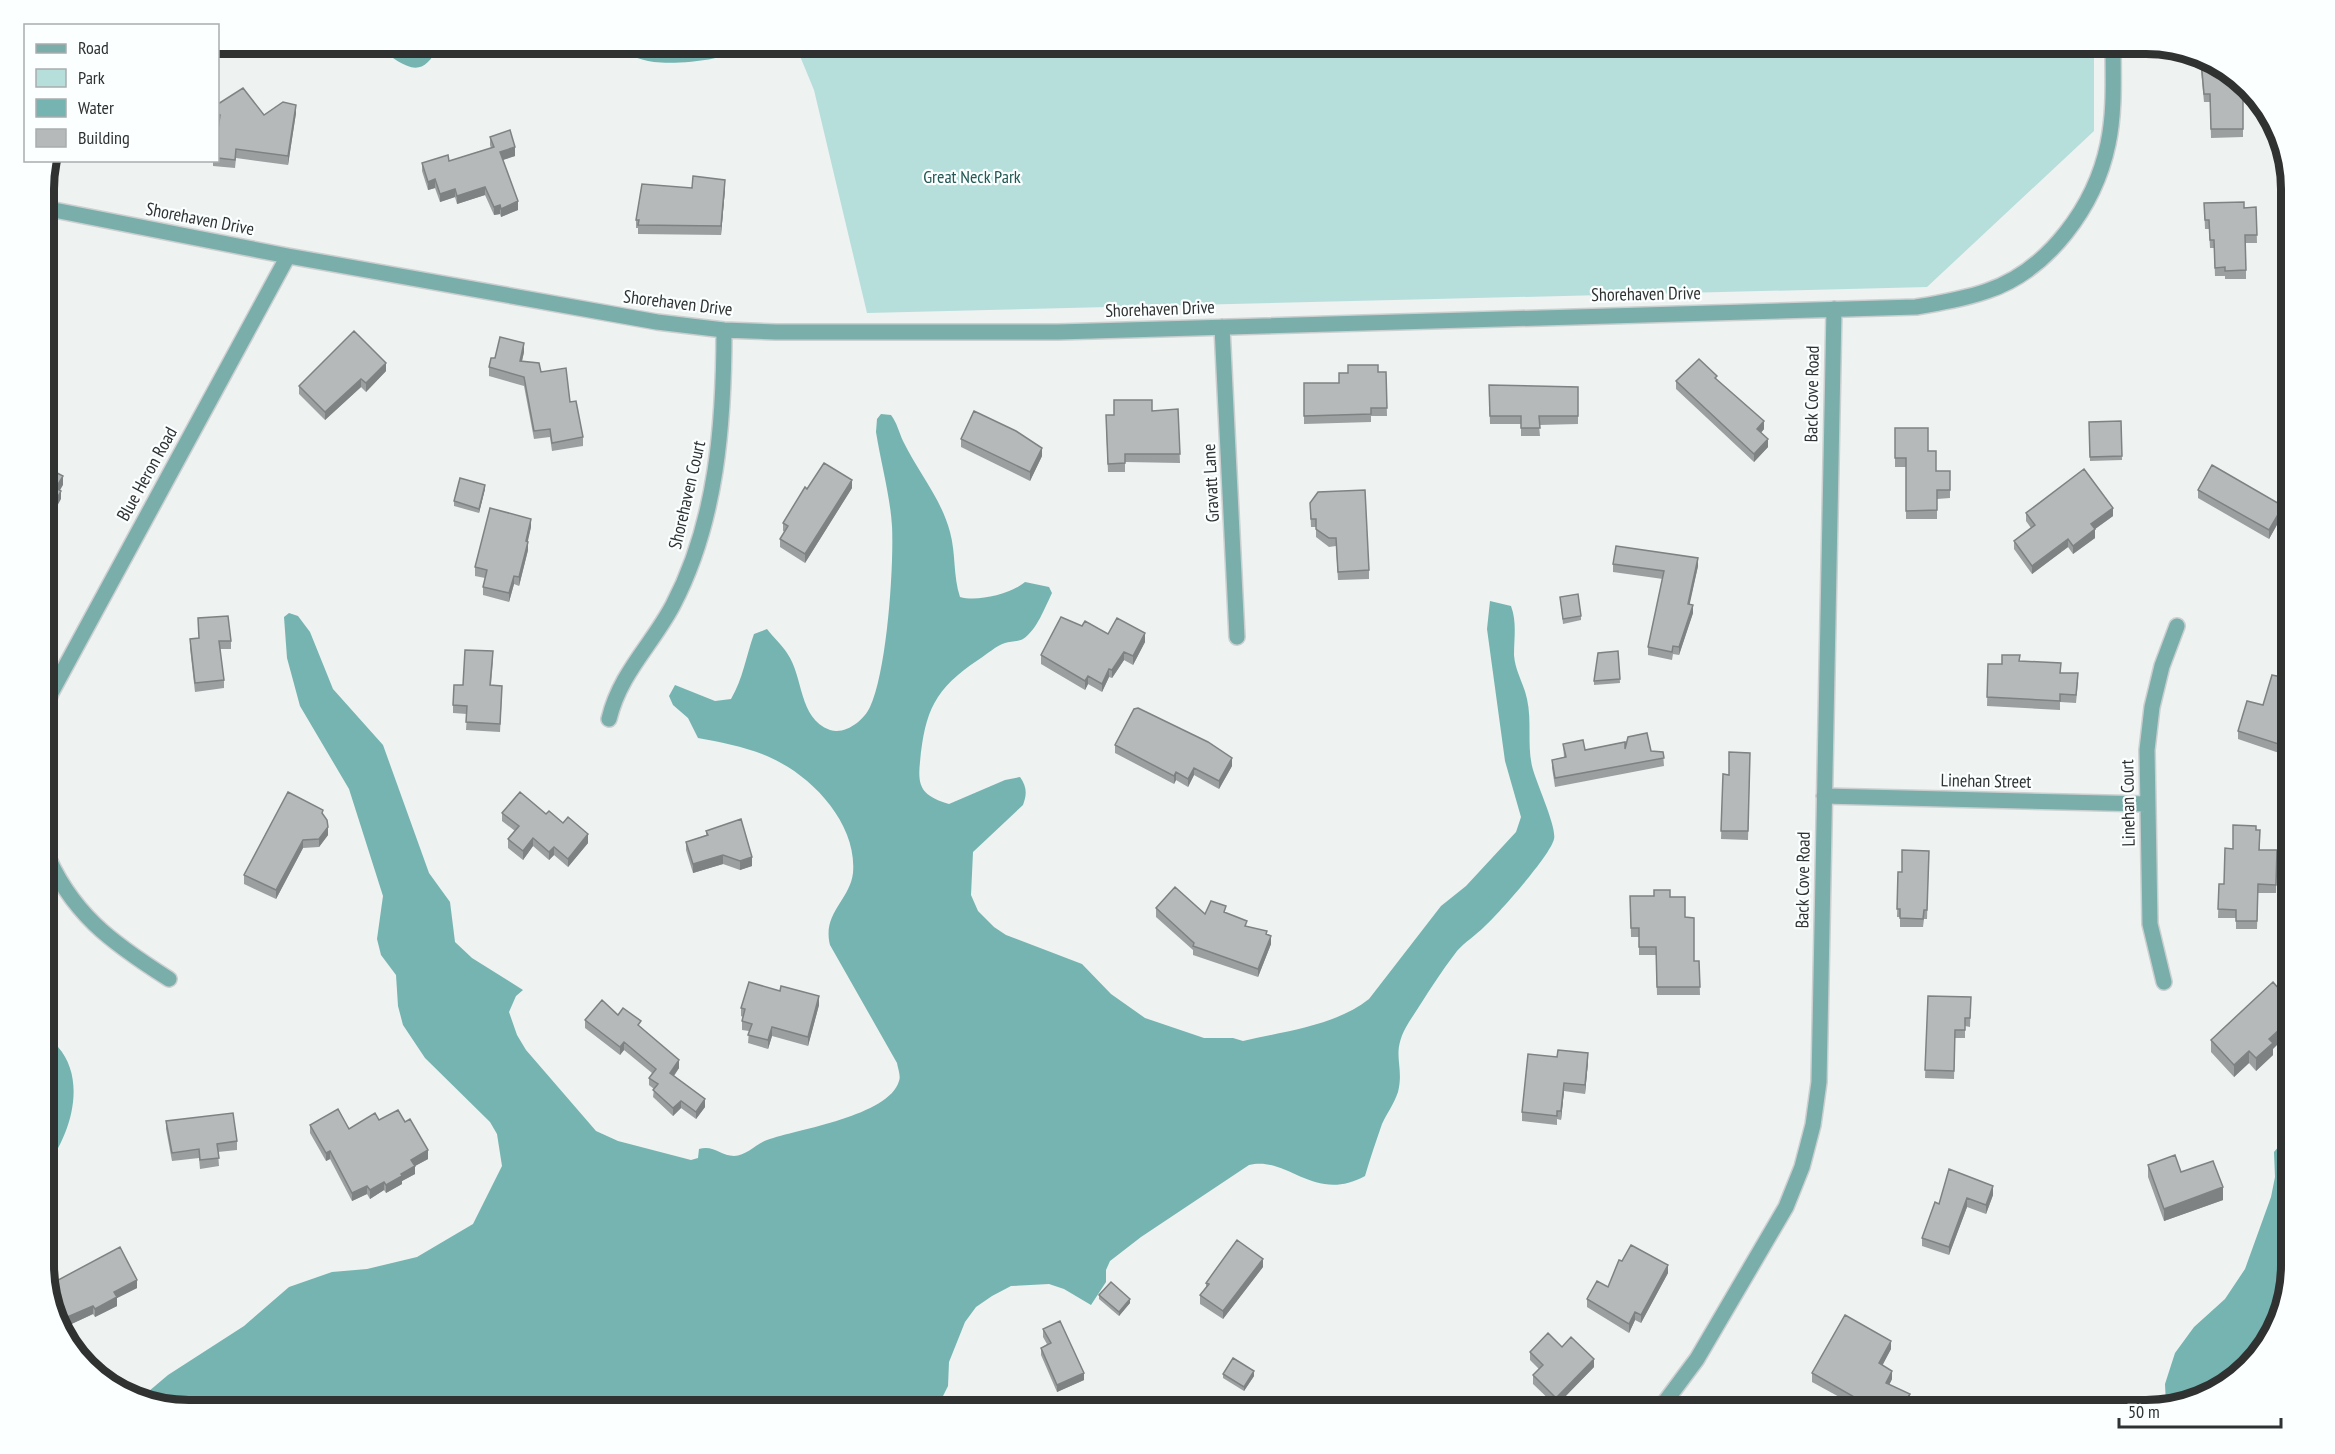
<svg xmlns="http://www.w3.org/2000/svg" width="2335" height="1454" font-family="'PT Sans Narrow',sans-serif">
  <rect width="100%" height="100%" fill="#eef2f1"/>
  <path fill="#b6dedb" d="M795,44H2094V131L1927,287L867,313L814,90Z"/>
  <path fill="#75b4b0" d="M376,44H439C422,84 404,65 377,47Z
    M611,44H750C732,60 678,65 654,62C638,60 623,53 611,44Z
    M881,414L891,415C897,423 899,432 903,441C918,472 941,498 950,532C956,554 953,576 960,597C978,602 1011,594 1025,582L1049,587L1052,593C1045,607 1037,630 1023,639C1018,642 1010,641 1005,643C996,646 987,654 978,660C935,689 925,710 920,762C917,788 923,796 949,804L1005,780L1020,777C1027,787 1027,794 1023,805L973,852L971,895L978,911L994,927L1006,935L1082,964L1111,994L1145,1018L1204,1038H1233L1243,1041C1285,1031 1335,1026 1369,999L1441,906L1466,886L1516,832L1521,817L1505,761L1487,629L1490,601L1511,606C1517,622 1514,638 1514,655C1515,671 1524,684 1527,699C1532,721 1527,744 1532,766C1536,783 1557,827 1554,839C1550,856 1499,913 1484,927C1476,935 1465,942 1457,951C1440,973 1424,999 1409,1022C1389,1054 1405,1064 1398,1092C1394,1104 1387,1113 1382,1124C1376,1141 1370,1159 1365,1176C1314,1204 1287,1155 1249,1165L1141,1237L1110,1261L1106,1270V1282L1091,1305L1064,1289L1049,1284L1011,1286L992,1296L976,1307L965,1322L949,1362L948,1386L936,1410H189L142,1397L168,1375L244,1326L289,1287L332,1272L367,1269L417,1257L473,1224L502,1166L497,1134L490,1122L425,1058L403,1025L398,1006L396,975L381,955L377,939L383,896L349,789L300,706L287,658L284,617L289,613L298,616L310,632L333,689L383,745L429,873L450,902L455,942L472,958L523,990L516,996L509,1012L517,1035L526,1050L596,1131L618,1141L691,1160L698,1158L699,1149C714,1145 721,1156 734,1156C746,1156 756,1144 767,1140C798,1129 889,1116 899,1081C901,1076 898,1069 897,1063L830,945C822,913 850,900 853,873C857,827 818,783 781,763C757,749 725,743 698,738L688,718L673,705L669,696L675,685L715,701L731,699C743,679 746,656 754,634L767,629C773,637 782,645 787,653C804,677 798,718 830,730C846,735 864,720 870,707C887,671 894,567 892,526C890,495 881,463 876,432L877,419Z
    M44,1047H58C88,1081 70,1138 44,1169Z
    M2280,1145L2287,1149L2291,1157V1266L2267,1346L2219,1391L2166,1405L2165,1384L2175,1353L2194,1327L2225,1299L2245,1269L2271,1197L2275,1177L2274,1152Z"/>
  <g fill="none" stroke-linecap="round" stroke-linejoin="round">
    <g stroke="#cccfcf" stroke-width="18">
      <path id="minor" d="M44,208L288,256L657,322L724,330L776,332H1058L1916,307C1940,303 1964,299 1987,291C2049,270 2095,206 2108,144C2115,111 2113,77 2113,44
        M1222,327L1237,637
        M44,712L51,693L288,256
        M609,719C620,673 652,645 673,605C717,521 724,423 724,330
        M1824,796L2147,804
        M44,848C70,913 112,943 169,979
        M2164,982L2150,924L2147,750L2152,707L2162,666L2177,626
        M1170,1405L1187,1410
        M1659,1410L1697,1359L1786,1207L1802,1167L1813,1125L1819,1082L1834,309"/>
    </g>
    <use href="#minor" stroke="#79aeab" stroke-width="15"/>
  </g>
  <path fill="#9c9f9f" d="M2200,60L2227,68L2245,87H2243V137L2211,138L2210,102H2204Z
    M218,104L264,115L296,113L288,165L236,158L235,168L213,166V160H218V130L219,123H218Z
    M490,137L515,156L502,160L518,210L501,217L500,214L494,215L485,195L457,204L455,197L440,202L435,188L428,190L422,171V163L449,161L491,148L490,145Z
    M692,188L725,189L721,235L638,234V228H636V220Z
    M2204,203L2244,208L2256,207L2257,243H2246V279H2225V276H2215L2214,248H2210L2209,229H2205Z
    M524,352L522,361L541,372L570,402L583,437V446L552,451L550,437L534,439L524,386L489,376V367L495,358Z
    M386,371L366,392L361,387L325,420L299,394V386Z
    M1378,372H1386L1387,416H1371V422L1304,424V383H1339Z
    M1717,380L1764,429L1761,433L1768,447L1754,462L1676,389V381Z
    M1489,385L1578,387V424L1539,425L1540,436H1521V424H1490Z
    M1178,409L1180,463L1125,462V472H1108L1106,424L1114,415L1152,411Z
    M2121,421L2122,460L2090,461L2089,422Z
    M1895,428L1928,451L1936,471H1950V498L1937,499V519H1906V467H1895Z
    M961,439L1042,456L1030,481L961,447Z
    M852,488L805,563L780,547V539L785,532L783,531V523L807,489Z
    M485,489L479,513L454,506V501Z
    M2198,490L2283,514L2269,539L2198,498Z
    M1310,503L1369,570V579L1338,580L1336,546L1329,547L1316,537V527H1311Z
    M2026,513L2113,516L2095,529V538L2073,554L2068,547L2032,574L2014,549V541L2031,528L2026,521Z
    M531,527L527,542L528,550L519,586L514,584L509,602L483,595V587L485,578L475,576V567Z
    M1613,564L1698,566L1689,605L1693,613L1679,655L1673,654L1672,660L1648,655V647L1663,579L1613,572Z
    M1560,597L1581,616V620L1563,624Z
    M1082,626L1108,634L1145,642L1133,665L1124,660L1112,678L1109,677L1102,692L1088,684L1085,690L1041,664V655Z
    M199,638L231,641V649H220L224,680V688L195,692L190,648V639Z
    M1618,651L1620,683L1594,685V681Z
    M493,660L491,685L502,694L500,732L466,730L467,714L453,713V705L463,685Z
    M2019,661L2061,673L2078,682L2076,703L2060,702V710L1987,706L1988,664H2002Z
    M2291,679V757L2238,739V731L2263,705Z
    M1563,744L1585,750L1625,749L1663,752L1664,766L1555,787L1552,768V760L1564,757Z
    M1115,745L1232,766L1219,789L1194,775L1188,787L1176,780L1174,784L1115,753Z
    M1750,753L1748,840L1721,839L1723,774L1729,775Z
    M502,813L546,814L588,843L568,867L554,855L549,860L533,846L523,860L508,848V839L515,831L502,821Z
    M323,815L328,835L319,847L303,848L276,899L244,884V875Z
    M2256,830L2260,850H2277L2276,893H2258L2257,929H2236V918H2218L2219,884H2224L2233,849Z
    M706,831L752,866L740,870L723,864L693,873L686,850V842L706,835Z
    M1929,851L1927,919H1924L1923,927H1900V917H1897L1898,872H1902Z
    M1630,896L1670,897L1685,917L1694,961H1699L1700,995H1657L1656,955H1639V937H1631Z
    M1156,908L1205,914L1226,913L1247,927L1267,935L1271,944L1258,977L1193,955V950L1156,917Z
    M1928,996L1971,997L1970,1027L1965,1026V1038H1955L1954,1079L1925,1078Z
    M819,1005L808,1046L772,1036L768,1049L748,1043L749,1031L742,1030V1021L743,1017L741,1016V1008Z
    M585,1020L641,1027L679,1068L674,1076L705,1107L696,1119L681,1108L673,1116L653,1097L654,1089L649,1085V1078L652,1073L624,1050L620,1055L585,1028Z
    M2211,1040L2273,1049V1055L2256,1071L2249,1063L2234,1077L2211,1052Z
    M1588,1062L1585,1094L1564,1091L1561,1120L1557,1119V1125L1522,1121V1112Z
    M379,1120L428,1159L415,1166V1174L402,1181V1184L386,1193L384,1190L370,1199L367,1194L352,1201L330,1159L326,1161L310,1133V1125L349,1129Z
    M166,1121L237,1141V1150L218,1152L219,1166L200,1169L199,1158L172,1161L166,1129Z
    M2148,1165L2181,1172L2223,1200L2164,1221L2148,1177Z
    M1949,1169L1993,1195L1986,1214L1967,1207L1949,1255L1922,1246V1238L1939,1204Z
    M1263,1267L1223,1319L1200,1304V1295L1206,1287V1283Z
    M1668,1273L1641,1323L1635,1320L1629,1333L1587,1307V1299L1608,1287Z
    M47,1286L137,1288L117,1298V1306L95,1317L93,1314L65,1327L53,1304Z
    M1099,1295L1130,1303L1119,1316L1099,1299Z
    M1043,1329L1084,1380L1057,1392L1041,1355V1348L1047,1344L1043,1337Z
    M1891,1349L1882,1365L1892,1379L1889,1385L1910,1402L1908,1405L1921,1410H1863L1812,1382V1373Z
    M1530,1352L1594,1367L1556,1406L1533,1384V1375L1539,1369L1530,1360Z
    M1223,1374L1254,1376L1244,1391L1223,1378Z"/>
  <path fill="#7f8282" d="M296,105V113L288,165V156Z
    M515,147V156L500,161V152Z
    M435,179V188L428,190V182Z
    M725,180V189L721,235V226Z
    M485,187V195L457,204V196Z
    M455,189V197L440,202V194Z
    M518,201V210L501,217V209Z
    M500,205V214L494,215V207Z
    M524,343V352L520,369V361Z
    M386,363V371L366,392V383Z
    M361,379V387L325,420V412Z
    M1764,421V429L1757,437V429Z
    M1768,439V447L1754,462V454Z
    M1042,448V456L1030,481V472Z
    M63,476V485L56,497V488Z
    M852,480V488L805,563V554Z
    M485,485V489L479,513V509Z
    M61,491V499L44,530V522Z
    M2283,506V514L2269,539V530Z
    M2113,508V516L2091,532V524Z
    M531,519V527L526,550V541Z
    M2095,529V538L2073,554V546Z
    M2068,539V547L2032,574V566Z
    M528,542V550L519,586V577Z
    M1698,558V566L1688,612V604Z
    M514,576V584L509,602V593Z
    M1693,605V613L1679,655V647Z
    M1145,633V642L1133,665V656Z
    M1124,652V660L1112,678V670Z
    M1109,669V677L1102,692V684Z
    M1088,676V684L1085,690V681Z
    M1232,758V766L1219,789V781Z
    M1194,768V775L1188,787V779Z
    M1176,772V780L1174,784V776Z
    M328,827V835L319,847V839Z
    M588,834V843L568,867V859Z
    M533,838V846L523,860V851Z
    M303,840V848L276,899V890Z
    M554,847V855L549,860V852Z
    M723,855V864L693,873V864Z
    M752,857V866L740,870V861Z
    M1271,936V944L1258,977V969Z
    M819,996V1005L808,1046V1037Z
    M2291,1019V1031L2273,1049V1055L2256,1071V1058L2269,1039Z
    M772,1027V1036L768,1049V1040Z
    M624,1042V1050L620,1055V1047Z
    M2249,1051V1063L2234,1077V1065Z
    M1588,1053V1062L1585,1094V1085Z
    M679,1060V1068L670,1081V1073Z
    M1564,1083V1091L1561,1120V1111Z
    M705,1099V1107L696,1119V1112Z
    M681,1101V1108L673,1116V1108Z
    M428,1150V1159L415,1166V1174L402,1181V1184L386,1193V1185L401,1174L411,1160Z
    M330,1151V1159L326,1161V1153Z
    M384,1182V1190L370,1199V1190Z
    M367,1186V1194L352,1201V1193Z
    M1993,1186V1195L1986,1214V1205Z
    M2223,1187V1200L2164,1221V1209Z
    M1967,1198V1207L1949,1255V1247Z
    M1263,1259V1267L1223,1319V1311Z
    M1668,1265V1273L1641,1323V1315Z
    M137,1280V1288L117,1298V1306L95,1317V1309L114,1292Z
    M1130,1299V1303L1119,1316V1312Z
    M93,1306V1314L65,1327V1318Z
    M1635,1312V1320L1629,1333V1324Z
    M1891,1341V1349L1879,1372V1363Z
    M1594,1359V1367L1556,1406V1398Z
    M1254,1371V1376L1244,1391V1387Z
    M1892,1371V1379L1886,1391V1383Z
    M1084,1373V1380L1057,1392V1385Z
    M1910,1394V1402L1905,1410L1904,1403Z"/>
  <path fill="#b5b9b9" stroke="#7f8282" stroke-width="1.5" d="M2201,60L2227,68L2243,85V129H2211L2210,94H2204Z
    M243,88L264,115L283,102L296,105L288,156L236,149L235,160L218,158V130L220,115L218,114V104Z
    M510,130L515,147L500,152L518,201L501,209L500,205L494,207L485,187L457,196L455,189L440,194L435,179L428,182L422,163L448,155L449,161L494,147L490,137Z
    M693,176L725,180L721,226L638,225L639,220H636L642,184L692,188Z
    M2244,202V208L2256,207L2257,235H2245L2246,270L2225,271V267L2215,268L2214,240H2210L2209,220H2205L2204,203Z
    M354,331L386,363L366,383L361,379L325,412L299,386Z
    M500,337L524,343L520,361L539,363L541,372L566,368L570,402L576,401L583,437L552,443L550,429L534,431L524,377L489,367L491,358H495Z
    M1699,359L1717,376L1715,378L1764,421L1757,429L1768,439L1754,454L1676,381Z
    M1348,365H1378V372H1386L1387,408H1371V414L1304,416V383H1339V373H1348Z
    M1489,385L1578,387V416H1539L1540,428H1521V416H1490Z
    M1114,400H1152V411L1178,409L1180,454H1125V463L1108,464L1106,415H1114Z
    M974,411L1016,431L1042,448L1030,472L961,439Z
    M2121,421L2122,456L2090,457L2089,422Z
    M1895,428H1928V451H1936V471H1950V490H1937V510L1906,511V458H1895Z
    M824,463L852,480L805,554L780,539L788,526L783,523L805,487L807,489Z
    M2212,465L2283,506L2269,530L2198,490Z
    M44,466L63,476L56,488L61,491L44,522Z
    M2084,469L2113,508L2091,524L2095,529L2073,546L2068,539L2032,566L2014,541L2035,525L2026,513Z
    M460,478L485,485L479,509L454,501Z
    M1365,490L1369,570L1338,572L1336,538H1329L1316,529V519H1311L1310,503L1318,492Z
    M490,508L531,519L526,541L528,542L519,577L514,576L509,593L483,587L487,570L475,567Z
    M1616,546L1698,558L1688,604L1693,605L1679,647L1673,646L1672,652L1648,647L1664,571L1613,564Z
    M1578,594L1581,616L1563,619L1560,597Z
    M228,616L231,641H219L224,680L195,683L190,639L199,638L198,618Z
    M1061,617L1082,626L1085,621L1108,634L1117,618L1145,633L1133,656L1124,652L1112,670L1109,669L1102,684L1088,676L1085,681L1041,655Z
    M465,650L493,651L490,685L502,686L500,724L466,722L467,706L453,705L454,685H463Z
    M1618,651L1620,679L1594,681L1598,653Z
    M2002,655H2020L2019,661L2061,663L2060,673H2078L2076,695L2060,694V701L1987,697L1988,664H2002Z
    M2272,675L2291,679V748L2238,731L2247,701L2263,705Z
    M1138,708L1208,742L1232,758L1219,781L1194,768L1188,779L1176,772L1174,776L1115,745L1134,709Z
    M1647,733L1651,751L1663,752L1664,758L1555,778L1552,760L1566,757L1563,744L1583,740L1585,750L1625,742V749L1628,737Z
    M1729,752L1750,753L1748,831H1721L1723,774L1729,775Z
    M288,792L323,810L322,813L327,820L328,827L319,839L303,840L276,890L244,875Z
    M520,792L546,814L549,811L563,823L568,817L588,834L568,859L554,847L549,852L533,838L523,851L508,839L519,826L502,813Z
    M741,819L752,857L740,861L723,855L693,864L686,842L708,835L706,831Z
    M2233,825L2256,826V830H2260L2259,850H2277L2276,885L2258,884L2257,921H2236V910L2218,909L2219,884H2224L2225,848L2233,849Z
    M1902,850L1929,851L1927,910H1924L1923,919L1900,918V909H1897L1898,872H1902Z
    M1175,887L1205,914L1211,901L1226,906L1224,912L1247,921L1245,926L1267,931L1266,934L1271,936L1258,969L1193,946L1194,943L1156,908Z
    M1654,890H1670V897H1685V917L1694,918V961H1699L1700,987H1657L1656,947H1639V928H1631L1630,896H1654Z
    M749,982L780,991L781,986L819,996L808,1037L772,1027L768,1040L748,1035L752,1024L742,1021L745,1009L741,1008Z
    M2273,982L2291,1003V1019L2269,1039L2273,1043L2256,1058L2249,1051L2234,1065L2211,1040Z
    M1928,996L1971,997L1970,1018H1965V1030H1955L1954,1071L1925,1070Z
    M602,1000L618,1015L623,1008L641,1021L638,1025L679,1060L670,1073L705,1099L696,1112L681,1101L673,1108L653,1090L658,1084L649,1078L656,1069L624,1042L620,1047L585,1020Z
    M1558,1050L1588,1053L1585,1085L1564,1083L1561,1111H1557V1116L1522,1112L1528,1054L1557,1057Z
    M338,1109L349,1129L375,1113L379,1120L398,1110L405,1122L410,1119L428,1150L411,1160L415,1166L401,1174L402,1176L386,1185L384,1182L370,1190L367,1186L352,1193L330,1151L326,1153L310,1125Z
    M233,1113L237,1141L217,1144L219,1158L200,1160L199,1149L172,1153L166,1121Z
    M2175,1155L2181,1172L2213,1161L2223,1187L2164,1209L2148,1165Z
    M1949,1169L1993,1186L1986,1205L1967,1198L1949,1247L1922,1238L1935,1202L1939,1204Z
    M1237,1240L1263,1259L1223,1311L1200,1295L1209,1284L1206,1283Z
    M1631,1245L1668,1265L1641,1315L1635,1312L1629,1324L1587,1299L1597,1281L1608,1287L1619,1260L1622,1261Z
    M120,1247L137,1280L114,1292L117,1297L95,1309L93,1306L65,1318L47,1286Z
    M1111,1282L1130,1299L1119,1312L1099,1295Z
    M1845,1315L1891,1341L1879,1363L1892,1371L1886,1383L1910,1394L1904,1403L1921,1410H1866L1863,1402L1812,1373Z
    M1060,1321L1084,1373L1057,1385L1041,1348L1051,1343L1043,1329Z
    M1548,1333L1562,1347L1571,1337L1594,1359L1556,1398L1533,1375L1543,1365L1530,1352Z
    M1233,1358L1254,1371L1244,1387L1223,1374Z
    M1104,1405L1108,1410H1097Z"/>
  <g text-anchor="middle" stroke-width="4.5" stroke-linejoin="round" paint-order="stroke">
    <g font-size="18" fill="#225855" stroke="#fbffff">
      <text x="972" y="183">Great Neck Park</text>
    </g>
    <g font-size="18" fill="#303232" stroke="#fbffff">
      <text transform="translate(200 219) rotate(11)" y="6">Shorehaven Drive</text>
      <text transform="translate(1646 294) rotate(-1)" y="6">Shorehaven Drive</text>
      <text transform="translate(678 303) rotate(7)" y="6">Shorehaven Drive</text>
      <text transform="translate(1160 309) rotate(-2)" y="6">Shorehaven Drive</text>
      <text transform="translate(1812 394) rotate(-89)" y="6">Back Cove Road</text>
      <text transform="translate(147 474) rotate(-61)" y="6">Blue Heron Road</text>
      <text transform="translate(1211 483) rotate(-93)" y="6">Gravatt Lane</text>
      <text transform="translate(687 495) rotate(-77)" y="6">Shorehaven Court</text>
      <text transform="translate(1986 781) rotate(1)" y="6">Linehan Street</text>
      <text transform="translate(2128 803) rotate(-91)" y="6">Linehan Court</text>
      <text transform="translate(1803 880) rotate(-89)" y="6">Back Cove Road</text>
    </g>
  </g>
  <path d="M0 0H2335V1454H0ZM189 54H2146A135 135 0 0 1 2281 189V1265A135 135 0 0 1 2146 1400H189A135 135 0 0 1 54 1265V189A135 135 0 0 1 189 54Z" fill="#fbffff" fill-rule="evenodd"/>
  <path fill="none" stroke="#303232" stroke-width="8" d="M189 54H2146A135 135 0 0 1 2281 189V1265A135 135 0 0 1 2146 1400H189A135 135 0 0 1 54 1265V189A135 135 0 0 1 189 54Z"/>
  <rect x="24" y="24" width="195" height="138" fill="#fbffff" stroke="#aaadad" stroke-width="1.5"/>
  <rect x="36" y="44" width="30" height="9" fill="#79aeab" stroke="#aaadad" stroke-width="1.5"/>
  <text x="78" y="54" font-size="18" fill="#303232">Road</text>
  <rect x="36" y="69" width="30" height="18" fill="#b6dedb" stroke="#aaadad" stroke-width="1.5"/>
  <text x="78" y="84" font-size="18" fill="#303232">Park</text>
  <rect x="36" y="99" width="30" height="18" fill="#75b4b0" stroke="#aaadad" stroke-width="1.5"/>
  <text x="78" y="114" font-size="18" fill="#303232">Water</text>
  <rect x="36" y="129" width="30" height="18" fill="#b5b9b9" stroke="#aaadad" stroke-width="1.5"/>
  <text x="78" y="144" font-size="18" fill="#303232">Building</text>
  <path d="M2119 1418v9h162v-9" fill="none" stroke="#303232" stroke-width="3"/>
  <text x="2128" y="1418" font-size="18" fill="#303232" stroke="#fbffff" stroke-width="4.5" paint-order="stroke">50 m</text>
</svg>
